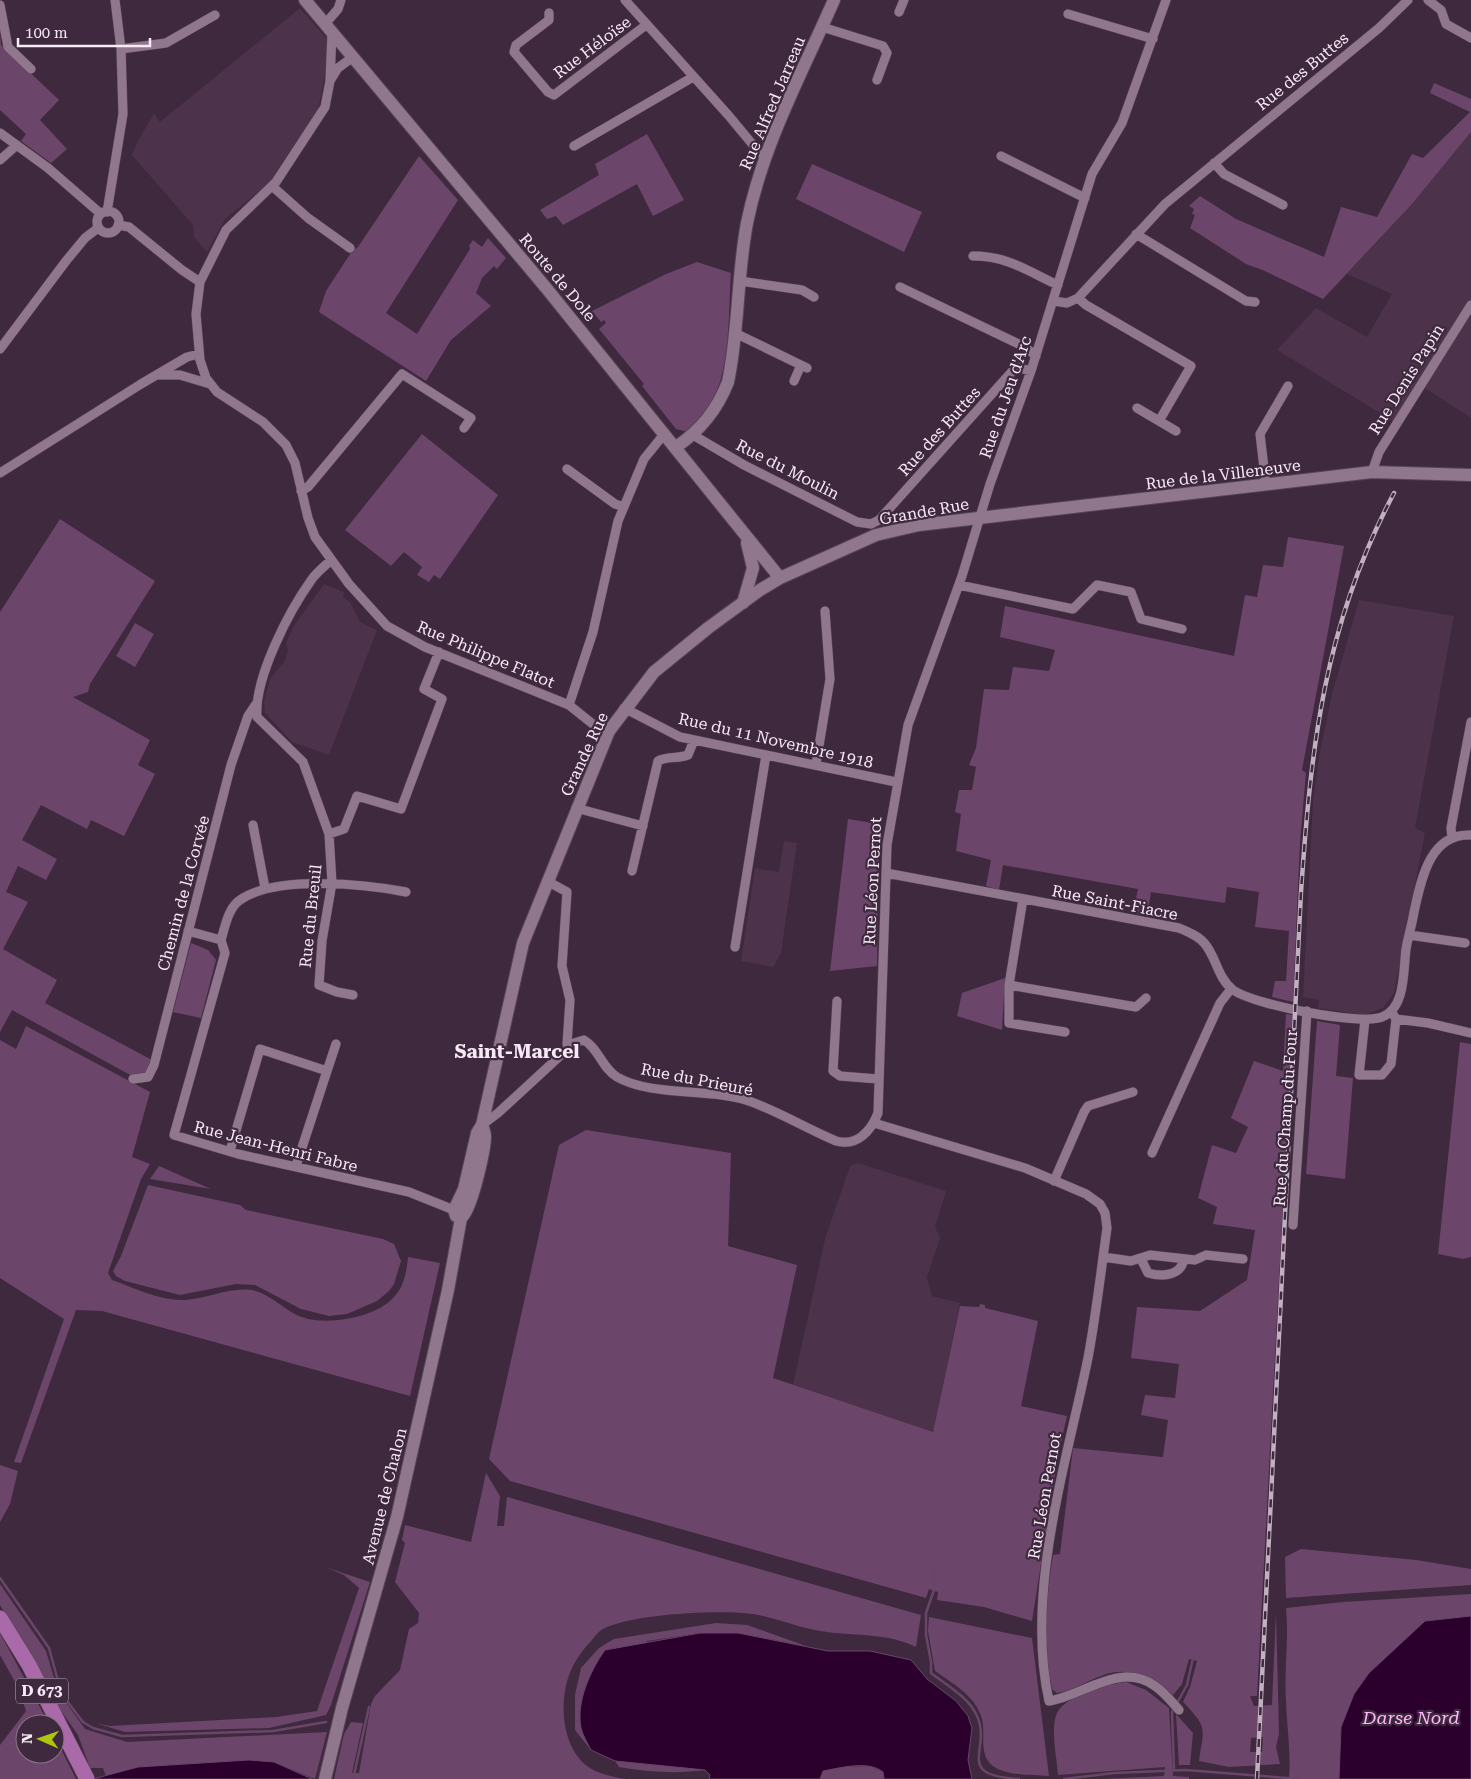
<svg xmlns="http://www.w3.org/2000/svg" width="1471" height="1779" font-family="'Roboto Serif',serif">
  <rect width="100%" height="100%" fill="#3f293e"/>
  <path fill="#4c324a" d="M300,8L326,38L329,56L318,110L290,155L288,154L283,167L266,186L225,219L207,252L194,237L193,225L132,155L139,139L154,113L160,122Z
    M1471,132V418L1423,387L1401,426L1277,350L1316,308L1367,337L1392,294L1347,274L1412,204Z
    M324,584L344,592L343,597L350,602L360,622L377,630L329,755L292,742L265,713L264,701L270,679L284,662L288,651L286,643L295,624Z
    M1359,600L1454,616L1415,828L1425,833L1394,993L1383,1008L1364,1015L1318,1008L1319,1000L1303,997L1313,801L1319,756L1332,694Z
    M784,841L797,843L781,953L773,967L741,961L755,868L779,872Z
    M858,1163L946,1191L935,1227L940,1238L927,1277L932,1296L960,1303L933,1432L793,1385L825,1239L850,1166Z"/>
  <path fill="#6c456a" fill-rule="evenodd" d="M0,32L1,45L59,100L40,120L67,149L51,163L21,141L26,134L0,110Z
    M1434,83L1471,99V132L1412,204L1323,299L1265,271L1246,264L1190,228L1195,215L1192,214L1194,209L1189,206L1200,196L1236,219L1324,257L1341,207L1377,217L1412,154L1423,158L1470,112L1430,93Z
    M647,134L684,200L653,216L637,184L563,225L556,216L547,219L540,210L599,175L595,164Z
    M419,156L458,200L386,313L417,334L470,249L469,246L473,240L482,247L488,238L506,258L497,269L494,266L482,278L476,293L491,306L451,340L426,381L319,312L326,291L352,251L358,247Z
    M812,164L922,212L904,252L796,199Z
    M697,262L731,273C727,327 734,395 688,432L676,429L642,386L644,384L599,329L606,323L604,320L601,322L592,311L666,274Z
    M422,434L498,495L440,579L434,575L429,582L417,575L422,567L404,552L391,566L345,530Z
    M60,519L155,581L90,684L88,692L73,697L150,740L138,765L155,774L124,836L91,820L87,829L41,805L22,840L57,859L46,880L18,866L6,892L28,902L3,949L57,980L45,1003L152,1060L147,1073L132,1076L12,1010L0,1032V612Z
    M1288,537L1344,546L1302,770L1306,773L1300,842L1293,1002L1272,997L1275,981H1286L1289,931L1255,927L1259,892L1227,887L1225,903L1151,892L1148,910L1150,916L1133,913L1138,889L1003,865L999,890L986,886L991,860L956,851L961,814L955,812L959,790H972L976,767L969,765L976,748L984,689L1009,690L1013,667L1049,671L1055,650L1000,637L1005,606L1234,656L1245,595L1257,597L1263,565L1283,567Z
    M135,623L154,634L135,667L116,656Z
    M848,819L879,824L877,966L830,971Z
    M191,943L208,950L216,960L201,1018L173,1012Z
    M1005,978L1002,1030L957,1016L962,993Z
    M1286,1014L1293,1015L1257,1696H1250L1254,1706L1272,1705L1276,1612L1279,1734L1276,1747L1280,1764L1229,1767L1199,1761C1204,1727 1208,1728 1183,1702L1190,1687L1197,1661L1189,1659L1182,1684L1173,1695C1153,1677 1127,1665 1101,1676C1085,1682 1074,1690 1057,1693L1052,1689C1042,1645 1046,1600 1053,1555L1060,1554L1073,1448L1163,1457L1168,1420L1141,1415L1145,1395L1175,1398L1179,1364L1131,1358L1137,1307L1200,1311L1247,1280L1255,1230L1213,1224L1217,1207L1198,1198L1212,1145L1236,1153L1248,1127L1231,1118L1254,1061L1283,1071ZM1263,1737L1262,1752H1250L1251,1738Z
    M1317,1021L1340,1025L1336,1076L1353,1078L1345,1179L1306,1174Z
    M26,1026L150,1092L132,1157L150,1164L141,1179L108,1273L112,1280C135,1288 160,1301 185,1300C207,1299 234,1285 256,1291C272,1296 285,1310 299,1316C324,1327 377,1318 395,1296C404,1286 407,1270 408,1257L440,1263L410,1396L102,1311L76,1310L21,1463L14,1462L64,1319L0,1278V1040L16,1049Z
    M1460,1042L1471,1044V1257L1463,1259L1438,1254Z
    M586,1130L731,1153L728,1246L797,1265L773,1378L933,1432L960,1306L979,1307L980,1304L985,1305V1308L1038,1321L1021,1406L1067,1416L1058,1456L1032,1621L984,1607L937,1600L938,1592L929,1589L926,1598L510,1481L489,1459L559,1145Z
    M159,1166L211,1189L150,1179Z
    M148,1185L240,1205L246,1210L383,1239L394,1244L401,1261L394,1284L389,1291L377,1301L347,1314L329,1316L301,1309L255,1285L236,1284L180,1295L125,1281L116,1276L113,1271L121,1256Z
    M0,1465L18,1471L10,1504L0,1522Z
    M486,1473L500,1496L497,1526H504L507,1497L921,1615L916,1647C887,1633 858,1636 827,1632C801,1629 778,1618 753,1614C722,1609 629,1614 603,1629C599,1631 595,1636 592,1640C585,1647 579,1655 574,1664C558,1693 559,1744 587,1766C598,1774 613,1777 626,1779H334L344,1734L351,1722L363,1723L352,1773H359L371,1704L375,1696L400,1670L409,1629L418,1623L419,1613L395,1582L405,1543L402,1540L405,1525L471,1542Z
    M1301,1549L1416,1560L1471,1569V1585L1286,1598L1285,1557Z
    M325,1567L370,1582L331,1705L326,1715L269,1728L125,1732L95,1723L110,1726L276,1717L317,1711L359,1588L344,1575Z
    M0,1584L46,1651L58,1691L85,1729L127,1742L327,1732L315,1779L274,1762L249,1760L138,1767L106,1776L103,1768H90L78,1735L52,1698L0,1605Z
    M1471,1594V1616L1425,1621L1369,1673L1354,1694L1341,1727L1339,1779H1289C1291,1752 1287,1728 1286,1701C1284,1670 1289,1639 1286,1608L1343,1602Z
    M929,1617L1032,1638L1049,1776C1028,1774 987,1778 984,1750C982,1739 985,1726 981,1716C974,1695 952,1683 935,1671L928,1631Z
    M716,1623L747,1625L806,1646L738,1633H700L647,1641L581,1728L591,1750L575,1730V1695L581,1668L599,1648L614,1639Z
    M0,1633L49,1724H25V1754H55V1737L76,1779H0V1745L26,1711L19,1689L0,1655Z
    M1126,1682L1146,1690L1169,1708L1173,1776L1189,1777V1779H1102L1164,1776L1165,1767L1058,1775C1057,1759 1050,1727 1057,1713C1066,1695 1107,1684 1126,1682Z
    M1176,1714L1193,1733L1190,1765H1179Z
    M615,1761L695,1768L705,1770C676,1774 648,1772 619,1767Z
    M870,1766L883,1772L884,1779H820L823,1771L842,1767Z"/>
  <path fill="#2c002d" stroke="#694669" d="M1471,1616V1779H1339L1341,1727L1354,1694L1369,1673L1425,1621Z
    M700,1633H738L828,1651H870L911,1660L927,1679L956,1701L968,1716L972,1728L968,1760L972,1779H884L883,1772C868,1760 840,1768 823,1771L820,1779H709L710,1775L705,1770L615,1761L591,1750C588,1744 583,1736 581,1728C576,1702 590,1671 605,1650Z
    M249,1760L274,1762L312,1779H93L138,1767Z"/>
  <g fill="none" stroke-linecap="round" stroke-linejoin="round">
    <path stroke="#694669" stroke-width="2.5" d="M934,1570V1590L926,1613V1635L931,1662V1673C945,1684 968,1697 976,1714C994,1749 951,1775 1019,1779
      M0,1578L49,1648L58,1681L67,1701L83,1722L93,1728L122,1736L273,1731L326,1722
      M1177,1703L1187,1685L1193,1658
      M1174,1708L1172,1712L1174,1770
      M353,1779L369,1707
      M1064,1779L1114,1773L1186,1770L1300,1779"/>
    <g stroke="#574556" stroke-width="10">
      <path id="street" d="M625,0L729,116L758,151L765,156
        M1428,0L1441,10L1446,24L1471,38
        M0,5L8,47L31,69
        M899,12L904,0
        M549,13V20L516,45L514,52L548,92L554,95L646,25
        M1068,14L1153,39
        M325,24L338,9L341,0
        M822,27L883,46L887,53L877,80
        M332,32L330,81L325,107L276,182L226,230L200,282L196,314L200,360L206,378L217,392L263,422L286,445L295,463L308,518L315,537L349,584L387,626L425,647L569,705L594,725L609,731
        M121,49L166,43L215,15
        M330,81L338,68L353,57
        M0,133L48,168L101,214
        M574,146L693,77
        M1001,156L1085,198
        M0,160L17,145
        M1214,163L1224,174L1283,205
        M272,186L308,218L350,248
        M97 222a11 11 0 1 1 22 0a11 11 0 1 1-22 0Z
        M107,212L123,114L121,49L115,0
        M118,225L129,227L182,270L200,282
        M1136,234L1246,301L1255,302
        M973,256C1008,256 1027,271 1058,285
        M740,281L802,290L814,297
        M900,287L1025,347L1036,356
        M1078,298L1086,305L1191,366L1159,421
        M1053,301L1067,303L1078,298L1165,204L1379,28L1408,0
        M735,333L807,368
        M0,349L66,261L85,238L98,228
        M159,375H180L210,384
        M794,381L801,365
        M1137,408L1176,431
        M693,435L744,465L857,522L871,524L879,520L1016,367L1031,371
        M567,469L615,504L624,507
        M1372,472L1379,452L1471,305
        M0,473L141,384L187,357L199,354
        M1266,485L1260,434L1288,386
        M301,491L308,487L402,374L471,418L464,428
        M331,560C325,566 317,572 312,579C289,611 254,678 257,717L303,762L329,834L332,883L322,941L319,985L337,992L353,995
        M959,585L1073,609L1097,585L1131,592L1141,619L1182,629
        M569,705L593,632L618,521L644,459L665,433
        M624,708L680,737L896,782
        M816,764L830,679L825,611
        M576,808L643,826
        M253,825L265,888
        M329,834L344,829L357,796L401,809L442,699L424,689L439,652
        M1452,838L1451,828L1471,722
        M632,871L658,761C667,756 678,759 688,755L694,740
        M886,873L1179,928C1188,932 1199,936 1205,944C1216,957 1218,978 1232,989C1249,1004 1361,1026 1382,1017C1406,1008 1403,971 1406,949C1408,937 1412,925 1414,912C1421,881 1429,833 1471,835
        M547,881L567,892L562,966L570,1000L567,1044L569,1049
        M1023,899L1009,985V1023L1065,1032
        M188,931L221,940L225,953L174,1135L238,1154L409,1192L454,1210
        M1409,935L1465,943
        M221,940C225,927 228,908 240,900C276,875 365,884 406,892
        M735,947L766,755
        M1009,985L1136,1007L1146,998
        M837,1001L833,1071L840,1076L878,1079
        M1393,1014L1396,1019L1428,1023L1471,1033
        M1365,1020L1359,1075H1382L1391,1064L1396,1019
        M327,1071L336,1044
        M133,1079L148,1077L154,1065L231,765L248,716L256,704
        M874,1123L1025,1168L1086,1194L1100,1204L1105,1213L1107,1228C1101,1271 1096,1315 1088,1358C1066,1465 1025,1593 1049,1701C1083,1696 1120,1661 1155,1686C1164,1692 1172,1702 1179,1710
        M482,1125L498,1113L574,1043L584,1040C599,1049 602,1068 617,1077C652,1097 710,1088 749,1101C777,1111 808,1129 836,1141C857,1147 871,1131 878,1113L887,845L908,725L962,576L990,484L1031,371L1092,174L1122,123L1166,0
        M230,1151L260,1049L327,1071L296,1166
        M1152,1153L1220,1003L1231,989
        M1054,1181L1084,1112L1088,1106L1133,1092
        M1293,1225L1307,1011
        M1103,1257L1131,1261L1150,1255L1195,1260L1206,1255L1243,1259
        M1141,1259L1148,1273C1162,1277 1181,1276 1184,1259"/>
    </g>
    <g stroke="#574556" stroke-width="14">
      <path id="secondary" d="M305,0L547,289L780,578
        M676,447C701,430 717,410 728,382C739,330 737,275 747,223C763,144 802,73 834,0
        M743,603L753,568L747,543
        M461,1218L456,1216L454,1210L464,1189L477,1133L482,1125L523,943L609,731L654,672L708,628L760,590L780,578L876,535L919,525L1372,472L1471,475
        M461,1218C471,1213 485,1149 485,1136C485,1133 483,1128 482,1125
        M325,1779L342,1708L397,1517L448,1290L461,1218"/>
    </g>
    <g stroke="#574556" stroke-width="16">
      <path id="primary" d="M0,1618L29,1665L87,1779"/>
    </g>
    <use href="#street" stroke="#90778e" stroke-width="9"/>
    <use href="#secondary" stroke="#90778e" stroke-width="12"/>
    <use href="#primary" stroke="#aa69a8" stroke-width="15"/>
    <g stroke="#c1b1c0" stroke-width="4.5">
      <path id="rail" d="M1257,1779L1301,892C1311,746 1324,625 1394,493"/>
    </g>
    <use href="#rail" stroke="#3f293e" stroke-width="2.5" stroke-dasharray="8" stroke-linecap="butt"/>
  </g>
  <g text-anchor="middle" stroke-width="4.5" stroke-linejoin="round" paint-order="stroke">
    <rect fill="#3f293e" stroke="#c0afbf" stroke-width="1" x="16" y="1678.5" width="52" height="25" rx="4"/>
    <g font-size="15" font-weight="bold" fill="#f7e9f6">
      <text x="42" y="1696">D 673</text>
    </g>
    <g font-size="16" fill="#f7e9f6" stroke="#3f293e">
      <text transform="translate(592 47) rotate(-37)" y="6">Rue Héloïse</text>
      <text transform="translate(1302 71) rotate(-39)" y="6">Rue des Buttes</text>
      <text transform="translate(772 103) rotate(-67)" y="6">Rue Alfred Jarreau</text>
      <text transform="translate(558 277) rotate(50)" y="6">Route de Dole</text>
      <text transform="translate(1406 379) rotate(-58)" y="6">Rue Denis Papin</text>
      <text transform="translate(1005 397) rotate(-71)" y="6">Rue du Jeu d'Arc</text>
      <text transform="translate(939 431) rotate(-48)" y="6">Rue des Buttes</text>
      <text transform="translate(788 469) rotate(27)" y="6">Rue du Moulin</text>
      <text transform="translate(1223 474) rotate(-7)" y="6">Rue de la Villeneuve</text>
      <text transform="translate(924 511) rotate(-10)" y="6">Grande Rue</text>
      <text transform="translate(486 654) rotate(23)" y="6">Rue Philippe Flatot</text>
      <text transform="translate(776 740) rotate(13)" y="6">Rue du 11 Novembre 1918</text>
      <text transform="translate(584 754) rotate(-65)" y="6">Grande Rue</text>
      <text transform="translate(872 881) rotate(-87)" y="6">Rue Léon Pernot</text>
      <text transform="translate(183 893) rotate(-75)" y="6">Chemin de la Corvée</text>
      <text transform="translate(1115 902) rotate(11)" y="6">Rue Saint-Fiacre</text>
      <text transform="translate(310 916) rotate(-84)" y="6">Rue du Breuil</text>
      <text transform="translate(697 1079) rotate(11)" y="6">Rue du Prieuré</text>
      <text transform="translate(1285 1118) rotate(-86)" y="6">Rue du Champ du Four</text>
      <text transform="translate(276 1146) rotate(14)" y="6">Rue Jean-Henri Fabre</text>
      <text transform="translate(384 1496) rotate(-76)" y="6">Avenue de Chalon</text>
      <text transform="translate(1044 1496) rotate(-80)" y="6">Rue Léon Pernot</text>
    </g>
    <g font-size="18" font-style="italic" fill="#feb7fb" stroke="#3f293e">
      <text x="1411" y="1724">Darse Nord</text>
    </g>
    <g font-size="19" font-weight="bold" fill="#f7e9f6" stroke="#3f293e">
      <text x="517" y="1058">Saint-Marcel</text>
    </g>
  </g>
  <g transform="translate(40 1739) rotate(272)"><circle r="24" fill="#3f293e" stroke="#897688"/>
  <path d="M0-4L9 19L0 12L-9 19Z" fill="#aec60c"/>
  <text y="-8" font-size="14" font-weight="bold" text-anchor="middle" fill="#f7e9f6">N</text>
  </g>
  <path d="M18 38v8h132v-8" fill="none" stroke="#f7e9f6" stroke-width="2.5"/>
  <text x="25" y="38" font-size="15" fill="#f7e9f6" stroke="#3f293e" stroke-width="4" paint-order="stroke">100 m</text>
</svg>
